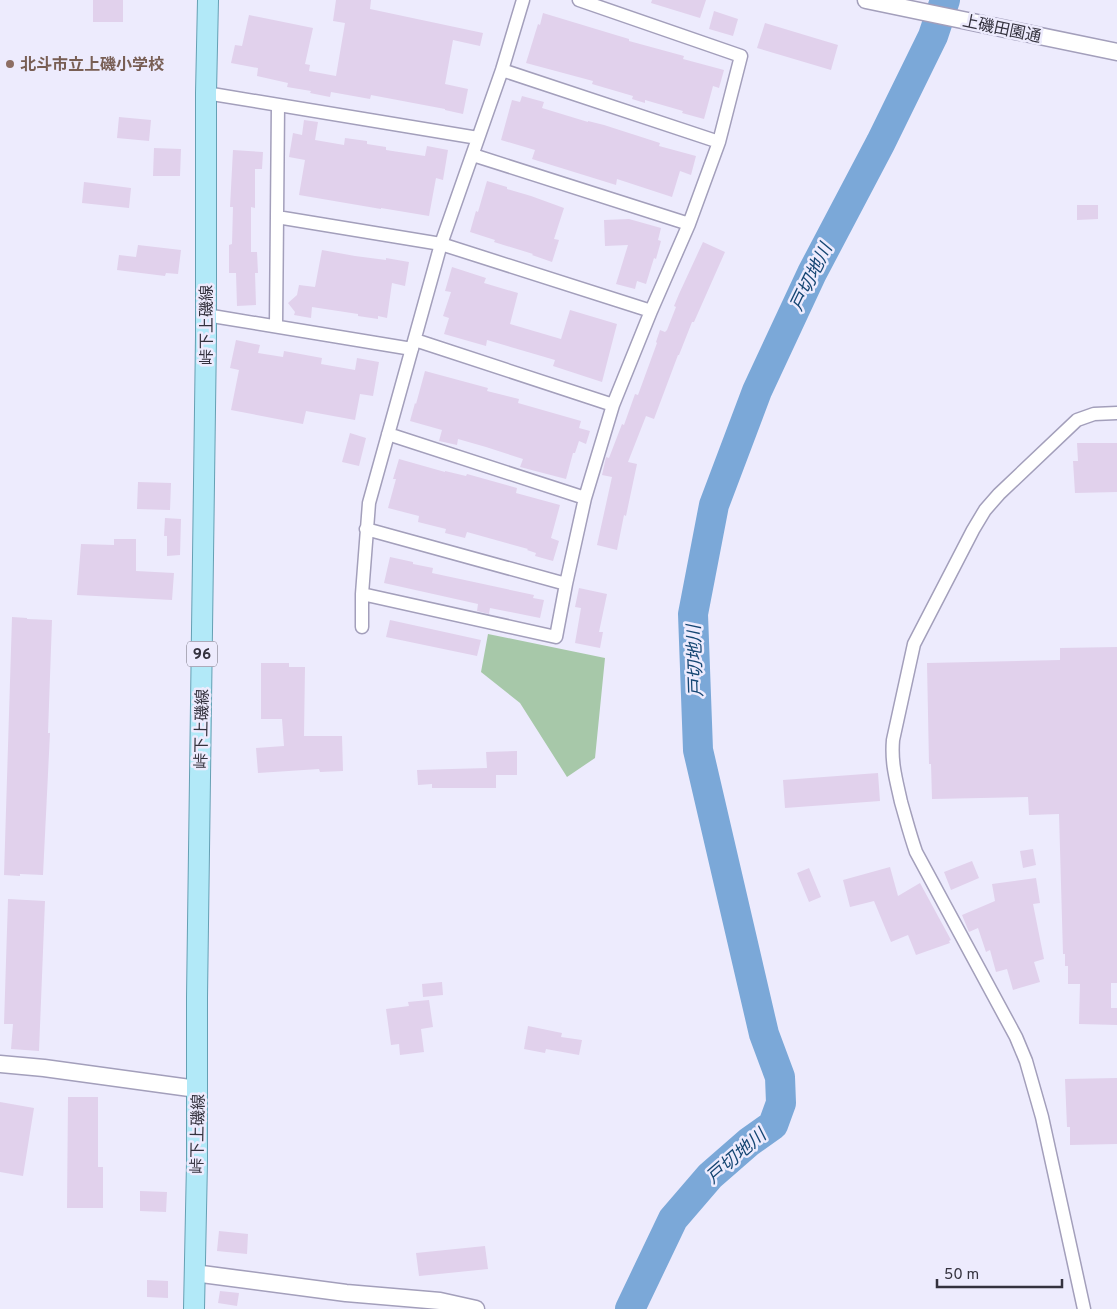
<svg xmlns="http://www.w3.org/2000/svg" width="1117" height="1309" font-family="Overpass,'Noto Sans JP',sans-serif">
  <rect width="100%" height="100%" fill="#edebfd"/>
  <path fill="#a7c8a9" d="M488,634L605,658L595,758L567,777L520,703L481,672Z"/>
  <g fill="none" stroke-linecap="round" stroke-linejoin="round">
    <path stroke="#7ba8d8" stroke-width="30" d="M630,1309L673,1219L710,1176L749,1142L773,1125L781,1103L780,1077L764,1034L698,750L693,614L714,505L757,391L812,273L881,142L933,36L945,0"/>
  </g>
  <path fill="#e1d1ec" d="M93,0H123V22H93Z
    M336,0H371L370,9L483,33L480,46L453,40L445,84L468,89L463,114L445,110V109L371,95L370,99L331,92L330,97L310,93L311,91L287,87L288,83L257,76L258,68L231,63L235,45L242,46L249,15L313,28L305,64L310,65L309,71L336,76L345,23L333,21Z
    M652,0H706L700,18L651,3Z
    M714,11L738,19L733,36L709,29Z
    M543,13L629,39V41L684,56L683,59L724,70L719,88L713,86L704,119L682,113L683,111L645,100V103L632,99L633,96L592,84L593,81L526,63L538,24L540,25Z
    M765,23L838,45L831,70L757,48Z
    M522,96L544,102L542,108L588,122V121L604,125L660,143L659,146L696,156L691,175L680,171L672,197L617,179L616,185L532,159L535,150L501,140L512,100L520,102Z
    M119,117L151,120L149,141L117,138Z
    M304,120L318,122L315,140L344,145L345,138L367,141V144L386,147V150L425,156L427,146L448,150L443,180L436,178L429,216L381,208V209L299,195L305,160L289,157L293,133L302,135Z
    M154,148L181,149L180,176H153Z
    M233,150L263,152L262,169H255V208L251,207V252H257L258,273H255L256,305L237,306L236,273H229V245L232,244L233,207H230Z
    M487,181L507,187V189L531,196L564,208L554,239L559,240L552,262L532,255L533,254L494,242L495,240L470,232L476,211L478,212Z
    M84,182L131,188L129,208L82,203Z
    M1077,205H1098V219L1077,220Z
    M629,219L661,228L658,240L661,241L656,259L654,258L646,284L637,281L635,289L616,284L628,245L605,246L604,220Z
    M703,242L725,252L694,322H692L679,355H678L654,419L646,416L628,462L637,464L626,516L624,515L617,550L597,545L612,477L602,475L606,457L609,458L622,424L624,425L635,394L638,395L657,343L656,342L660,330L665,332L667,330L676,307L674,306L679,294Z
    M138,245L181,250L178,274L166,273L165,276L117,270L119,255L136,257Z
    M322,250L355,256L386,260V258L409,262L405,286L392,283L387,318L378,316V319L358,316V314L312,307L311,318L294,315L295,312L288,303L297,295L299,285L315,287Z
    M452,267L486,278L484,283L518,293L510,324L561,339L570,310L617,324L602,382L553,366L555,360L487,340L486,346L444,334L449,318L443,316L451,292L445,291Z
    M236,340L260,345L258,353L283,357L284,351L322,358L321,364L355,370L357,358L379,362L373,396L360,394L355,420L306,411L303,424L231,410L239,370L230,368Z
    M425,371L488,388L487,391L519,399L518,403L581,421L579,428L590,431L586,444L579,441L575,453H573L566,479L520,467L523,459L486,447L458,439L457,445L439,441L442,430L410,421L415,403L416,404Z
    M350,433L366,438L359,466L342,462Z
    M1077,443H1117V492L1075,493L1073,461H1078Z
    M399,459L445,472V471L466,476L467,474L517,488L516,493L560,505L551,538L559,541L553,561L535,556L536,553L527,550L528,549L467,532L465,538L445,533L446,529L418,522L419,516L388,508L396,479H393Z
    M138,482L171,483L170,510L137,509Z
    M165,518L181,519L180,555L167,556V536H164Z
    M114,539H136V571L174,573L172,600L77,595L81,544L114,545Z
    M390,557L413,562V564L433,568L432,573L534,595L533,598L544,600L540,618L490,608L489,614L477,611L478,604L384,583Z
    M579,588L607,594L599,632H603L600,648L575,643L581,608L575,607Z
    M12,617L27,618V619L52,620L48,733H50L43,875L20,874V876L4,875Z
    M390,620L481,640L477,656L386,637Z
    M1117,647V983H1111V1008H1117V1025L1079,1024L1080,984H1068V966H1065V954H1063L1059,814L1029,815L1028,797L932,799L931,764H929L927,663L1060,660V648Z
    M261,663H289V667H305L304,736H342L343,771L320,772L319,769L258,773L256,748L284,746L282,719H261Z
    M517,751V775H496V788H432V784L418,785L417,770L487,768L486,752Z
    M878,773L880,801L785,808L783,780Z
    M1033,849L1036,865L1023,868L1020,851Z
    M972,861L979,878L951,890L944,872Z
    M890,867L898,896L920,883L951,940L949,941L950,943L916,955L908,935L891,942L874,901L850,907L843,880Z
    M809,868L821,897L809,902L797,873Z
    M1036,878L1040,903L1033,904L1044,959L1034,962L1040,982L1013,990L1007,969L996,972L990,950L986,952L978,928L969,932L962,915L995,901L992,884Z
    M8,899L45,901L39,1051L11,1049L13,1024H4Z
    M442,982L443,995L423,997L422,984Z
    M429,1000L433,1027L421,1029L424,1052L400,1055L399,1044L391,1045L386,1009L409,1006L408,1002Z
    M528,1026L562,1033L561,1037L582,1040L579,1055L546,1049L545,1053L524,1049Z
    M1117,1078V1144L1070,1145V1127H1067L1065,1079Z
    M68,1097H98V1167H103V1208H67Z
    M0,1102L34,1108L23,1176L0,1172Z
    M140,1191L167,1192L166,1212L140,1211Z
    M219,1231L248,1234L247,1254L217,1251Z
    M485,1246L488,1269L419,1276L416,1253Z
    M147,1280L168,1281V1298L147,1297Z
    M220,1291L239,1293L237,1306L218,1303Z"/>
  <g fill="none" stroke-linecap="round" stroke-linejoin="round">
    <g stroke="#a39fbb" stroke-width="15">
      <path id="minor" d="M502,70L719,142
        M206,93L478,138
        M473,155L689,224
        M277,217L441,244L651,311
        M206,315L412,349
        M276,326L278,105
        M415,340L613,405
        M388,434L585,498
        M366,529L566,584
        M362,594L556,637L566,584L585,498L613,405L651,311L689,224L719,142L741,56L579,0
        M362,627V594L369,503L441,244L502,70L523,0
        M1084,1309L1042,1117L1026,1061L1016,1037L916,852C910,835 906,819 901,802C896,779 891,763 893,740L914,644L973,530L985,510L999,494L1077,420L1094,414L1117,413"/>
    </g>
    <g stroke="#a39fbb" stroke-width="19">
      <path id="tertiary" d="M866,0L1117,52
        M0,1064L44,1068L197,1089
        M194,1273L346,1293L440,1301L476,1309"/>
    </g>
    <g stroke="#65a0b4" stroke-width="22">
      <path id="primary" d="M194,1309L197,1162V998L206,336V93L208,0"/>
    </g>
    <use href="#minor" stroke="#fff" stroke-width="12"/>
    <use href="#tertiary" stroke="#fff" stroke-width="16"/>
    <use href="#primary" stroke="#b2e9f8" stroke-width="20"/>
  </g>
  <circle fill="#8d6e63" stroke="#edebfd" stroke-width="2" cx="10" cy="64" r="5"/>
  <g text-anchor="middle" stroke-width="5" stroke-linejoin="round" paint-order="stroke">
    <rect fill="#edebfd" stroke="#6c6a77" stroke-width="1" x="187" y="641.5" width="30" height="25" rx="4"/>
    <g font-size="15" font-weight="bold" fill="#34323e">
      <text x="202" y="659">96</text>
    </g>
    <g font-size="16" fill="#34323e" stroke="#edebfd">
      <text transform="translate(1002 28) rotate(12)" y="6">上磯田園通</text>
      <text transform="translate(206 325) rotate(-90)" y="6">峠下上磯線</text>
      <text transform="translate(201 729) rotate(-89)" y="6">峠下上磯線</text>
      <text transform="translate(197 1134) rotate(-89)" y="6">峠下上磯線</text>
    </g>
    <g font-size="16" font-weight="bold" fill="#785e54" stroke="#edebfd" text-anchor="start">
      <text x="20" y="70">北斗市立上磯小学校</text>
    </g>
    <g font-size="18" font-style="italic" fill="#154673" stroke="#edebfd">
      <text transform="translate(811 277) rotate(-64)" y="6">戸切地川</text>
      <text transform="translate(695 661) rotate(-92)" y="6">戸切地川</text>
      <text transform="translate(736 1156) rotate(-41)" y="6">戸切地川</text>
    </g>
  </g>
  <path d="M937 1279v8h125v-8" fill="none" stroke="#34323e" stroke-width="2.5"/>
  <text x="944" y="1279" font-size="15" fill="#34323e" stroke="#edebfd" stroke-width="4" paint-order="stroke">50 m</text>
</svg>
